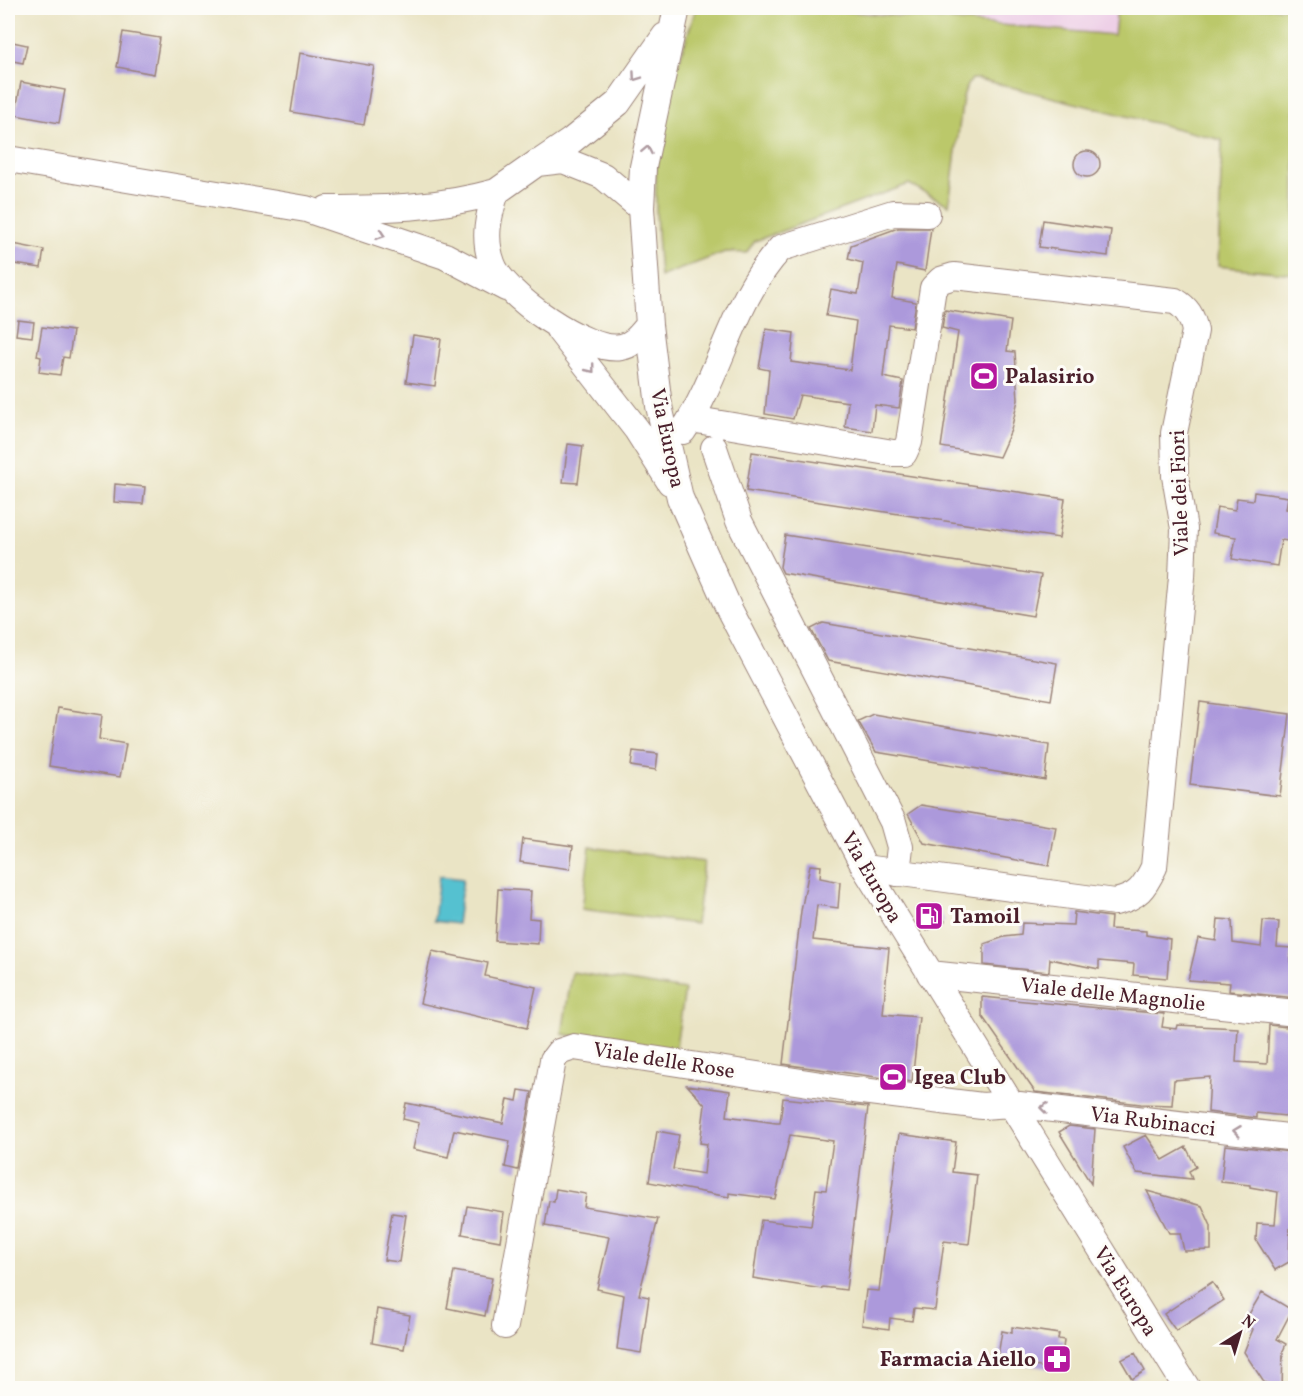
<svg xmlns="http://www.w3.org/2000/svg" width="1303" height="1396" font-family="Vollkorn,serif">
  <rect width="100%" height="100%" fill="#fdfcf7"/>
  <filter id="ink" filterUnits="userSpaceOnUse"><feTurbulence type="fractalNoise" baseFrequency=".0167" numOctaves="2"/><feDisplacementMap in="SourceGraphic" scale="12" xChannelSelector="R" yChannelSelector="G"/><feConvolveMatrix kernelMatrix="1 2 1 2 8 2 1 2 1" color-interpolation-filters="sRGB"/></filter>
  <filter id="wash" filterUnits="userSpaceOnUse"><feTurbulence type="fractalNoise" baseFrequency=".008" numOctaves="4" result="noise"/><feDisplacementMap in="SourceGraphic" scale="24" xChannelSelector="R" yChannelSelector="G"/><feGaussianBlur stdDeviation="1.35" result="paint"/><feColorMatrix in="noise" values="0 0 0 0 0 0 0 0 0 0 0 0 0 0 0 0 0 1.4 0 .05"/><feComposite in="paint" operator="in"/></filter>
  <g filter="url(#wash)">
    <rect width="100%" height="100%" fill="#eae4c5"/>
    <path fill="#eed0e7" d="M808,8H1117L1114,35Z"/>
    <path fill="#bbc86b" stroke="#82744b" stroke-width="1.5" d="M696,8H808L1114,35L1117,8H1295V274L1218,266L1222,140L979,79H972L967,85L963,97L949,205L909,184L755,241L746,253L725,252L660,277C657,236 654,194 657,153C661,110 683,51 696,8Z
      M590,847L704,862L696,924L582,909Z
      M572,972L685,990L675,1051L562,1034Z"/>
    <path fill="#55c1d0" stroke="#50707e" stroke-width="1.5" d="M439,876L463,879L457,924L434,921Z"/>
    <g id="blocks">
      <path fill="#ac99db" d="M123,32L160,38L154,74L117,67Z
        M8,41L27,45L23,63L8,60Z
        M300,53L374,66L364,125L291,112Z
        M21,82L65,90L59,123L15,115Z
        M1074 164a13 13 0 1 1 26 0a13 13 0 1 1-26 0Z
        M1043,220L1111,230L1108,256L1039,247Z
        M898,228H931L925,271L897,265L892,298L916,302L912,328L889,325L883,377L903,381L899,408L875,405L872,431L845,427L848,402L800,395L793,419L765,414L769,370L759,368L766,329L794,333L791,362L850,370L856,321L826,316L831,289L858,294L863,263L848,259L851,245Z
        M8,243L44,250L41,268L8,263Z
        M945,310L1011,321L1007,351L1015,352L1018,400L1011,430L999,457L941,447L958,332L942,328Z
        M18,320L34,322L32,337L16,335Z
        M42,327L73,331L69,358L63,357L60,375L39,372L41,357L37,356Z
        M413,335L441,339L435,386L406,382Z
        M568,444L583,446L578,483L563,482Z
        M752,452L1065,499L1059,538L746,491Z
        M115,484L145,487L143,504L114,502Z
        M1254,492L1288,497L1286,509L1296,510V542L1281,540L1277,566L1232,559L1236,537L1213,533L1217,507L1235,510L1237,498L1253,500Z
        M785,535L1041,575L1033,616L783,573L780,567Z
        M823,623L1057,663L1051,700L828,661L811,629Z
        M1200,702L1290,714L1280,796L1190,785Z
        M58,708L102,715L99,739L126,744L120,777L49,766Z
        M873,714L1049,745L1045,780L876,752L858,721Z
        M633,751L658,754L656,770L631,766Z
        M921,805L1056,827L1049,866L924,843L908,814Z
        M523,839L573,846L570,869L520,862Z
        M810,865L821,866L820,878L840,882L838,908L817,905L813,940L889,948L883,1014L919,1017L912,1082L783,1064L801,911Z
        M498,889L531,891L529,918L539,919L538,944L495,941Z
        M934,904L945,921L927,931L916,914Z
        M1074,912L1111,917L1110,929L1146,931V935L1170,939L1167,978L1133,975L1134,964L1099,961V969L1050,959L1049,972L984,965V944L1004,937L1021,935L1022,923L1073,925Z
        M1218,919L1232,920L1233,943L1261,947L1263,921L1279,922L1277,947L1292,948L1290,962L1296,963V998L1229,991L1230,983L1188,980L1198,938L1216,941Z
        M432,951L488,963L485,976L536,987L527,1028L420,1003Z
        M982,997L1164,1014L1162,1027L1176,1029L1177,1025L1238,1028L1236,1062L1267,1064L1269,1025L1296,1028V1117L1256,1113V1118L1208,1112L1210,1077L1174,1080L1172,1105L1141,1104L1035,1092L982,1016Z
        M687,1085L730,1091L727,1116L776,1123H780L783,1098L868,1107L846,1290L823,1287L822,1289L753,1278L761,1220L811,1226L816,1189L826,1190L833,1141L790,1135L775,1199L729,1193V1197L649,1182L657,1131L679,1135L673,1169L704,1174L707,1144L700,1143L705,1105Z
        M519,1090L532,1092L518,1170L505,1167L510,1141L454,1130L448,1157L413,1149L419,1123L403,1119L406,1103L503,1123L508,1099L517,1101Z
        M1069,1126L1095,1129L1091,1184L1059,1132Z
        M899,1134L956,1142L952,1172L977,1175L969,1244L944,1241L935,1310L914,1308L912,1321L890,1318L889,1329L862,1325L866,1290L879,1291Z
        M1146,1135L1163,1160L1186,1147L1196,1167L1189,1171L1192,1179L1137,1173L1123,1147Z
        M1225,1145L1291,1152L1290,1163H1296V1228H1290L1289,1262L1275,1270L1256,1240L1257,1223L1275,1224L1278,1192L1250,1187V1185L1221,1182Z
        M556,1189L586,1194L584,1207L658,1219L639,1295L649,1297L641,1353L617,1349L624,1295L597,1289L609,1237L545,1226L549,1201L554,1202Z
        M1147,1191L1202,1206L1211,1226V1250L1184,1251L1180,1233H1169Z
        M467,1206L504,1212L500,1241L462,1234Z
        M392,1213L406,1215L399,1262L384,1260Z
        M454,1271L492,1278L485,1316L447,1308Z
        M1212,1282L1224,1300L1176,1331L1164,1314Z
        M1262,1292L1292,1310L1277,1339L1286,1344L1283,1351L1282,1389H1274L1263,1381L1244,1352L1253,1329L1246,1325V1319Z
        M377,1309L410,1315L404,1349L372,1343Z
        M1012,1327L1059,1334L1058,1339L1064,1340L1061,1364H1054L1053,1369L1007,1362L1008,1358L998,1356L1002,1331L1012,1333Z
        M1135,1353L1145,1371L1132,1379L1121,1360Z"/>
    </g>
  </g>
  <g filter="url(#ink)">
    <use href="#blocks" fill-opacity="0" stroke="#9a8278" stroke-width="1.5"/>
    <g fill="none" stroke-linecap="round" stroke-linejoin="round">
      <g stroke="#9a8278" stroke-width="28">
        <path id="minor" d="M8,159L306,209L445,256L506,288
          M563,160L603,176L641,208L649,325C641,334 634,345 621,347C588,354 502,294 492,263C483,238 488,217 496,192L537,163Z
          M540,162L571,141L618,103L665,36
          M641,208L643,167L677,8
          M327,209C387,209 438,208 496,192
          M649,325L659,406L680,498L729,609L865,868L1187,1388
          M559,330L637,430L670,482
          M691,419L893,453H904L909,442L933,288L941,280L954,276L1175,301C1187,308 1192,316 1195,331L1174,433L1175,476L1184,529L1182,577L1154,867C1144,888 1138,897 1115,902L865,868
          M683,431C721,375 733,298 781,248L893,213L927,214
          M714,448L739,521L893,822L900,847L897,873
          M930,974L1296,1013
          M505,1326L553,1060L559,1052L574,1047L854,1090L982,1106L1011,1104L1296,1138"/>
      </g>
      <use href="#minor" stroke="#fff" stroke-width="26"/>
    </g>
    <defs><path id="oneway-chevron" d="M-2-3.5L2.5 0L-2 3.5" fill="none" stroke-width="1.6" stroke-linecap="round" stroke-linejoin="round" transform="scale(1.5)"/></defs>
    <g stroke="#ae9aa0">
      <use href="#oneway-chevron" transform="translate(636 77) rotate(125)"/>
      <use href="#oneway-chevron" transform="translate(647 150) rotate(-79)"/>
      <use href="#oneway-chevron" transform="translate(381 235) rotate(19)"/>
      <use href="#oneway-chevron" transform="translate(591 369) rotate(51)"/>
      <use href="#oneway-chevron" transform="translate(1044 1108) rotate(-173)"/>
      <use href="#oneway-chevron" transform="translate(1237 1131) rotate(-173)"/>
    </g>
  </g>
  <defs>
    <g id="stadium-square" transform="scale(1.5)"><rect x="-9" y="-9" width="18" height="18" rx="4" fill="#b5179e" stroke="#fdfcf7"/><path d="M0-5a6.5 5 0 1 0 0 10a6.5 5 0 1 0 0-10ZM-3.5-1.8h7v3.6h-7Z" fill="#fff"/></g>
    <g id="fuel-square" transform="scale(1.5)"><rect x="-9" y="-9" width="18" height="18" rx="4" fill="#b5179e" stroke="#fdfcf7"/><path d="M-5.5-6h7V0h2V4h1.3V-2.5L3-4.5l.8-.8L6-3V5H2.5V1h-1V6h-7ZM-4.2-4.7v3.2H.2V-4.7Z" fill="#fff"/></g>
    <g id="pharmacy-square" transform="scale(1.5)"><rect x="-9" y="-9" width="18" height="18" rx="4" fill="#b5179e" stroke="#fdfcf7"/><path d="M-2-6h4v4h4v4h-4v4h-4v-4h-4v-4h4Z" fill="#fff"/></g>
  </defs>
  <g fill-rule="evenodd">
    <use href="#stadium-square" x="984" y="376"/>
    <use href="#fuel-square" x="929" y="916"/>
    <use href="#stadium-square" x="893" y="1077"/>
    <use href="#pharmacy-square" x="1057" y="1359"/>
  </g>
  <g text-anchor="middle" stroke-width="6" stroke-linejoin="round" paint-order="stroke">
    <g font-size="21" font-weight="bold" fill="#4a1f2b" stroke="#fdfcf7" text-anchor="start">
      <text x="1005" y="383">Palasirio</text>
      <text x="950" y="923">Tamoil</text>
      <text x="914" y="1084">Igea Club</text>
      <text x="1036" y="1366" text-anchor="end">Farmacia Aiello</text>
    </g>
    <g font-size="21" fill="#4a1f2b" stroke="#fdfcf7">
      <text transform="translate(668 438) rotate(78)" y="7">Via Europa</text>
      <text transform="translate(1179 493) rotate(-92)" y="7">Viale dei Fiori</text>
      <text transform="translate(872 877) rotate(60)" y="7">Via Europa</text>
      <text transform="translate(1113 994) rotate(6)" y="7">Viale delle Magnolie</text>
      <text transform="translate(664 1060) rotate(9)" y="7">Viale delle Rose</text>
      <text transform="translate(1153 1121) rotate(7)" y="7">Via Rubinacci</text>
      <text transform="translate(1126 1291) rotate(58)" y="7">Via Europa</text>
    </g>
  </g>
  <rect width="1303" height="1396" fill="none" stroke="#fdfcf7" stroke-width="30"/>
  <g transform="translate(1240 1333) rotate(37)" stroke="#fdfcf7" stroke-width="4.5" paint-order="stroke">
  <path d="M0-4.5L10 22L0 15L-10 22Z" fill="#4a1f2b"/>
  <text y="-9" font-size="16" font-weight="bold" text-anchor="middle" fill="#4a1f2b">N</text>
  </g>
</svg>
